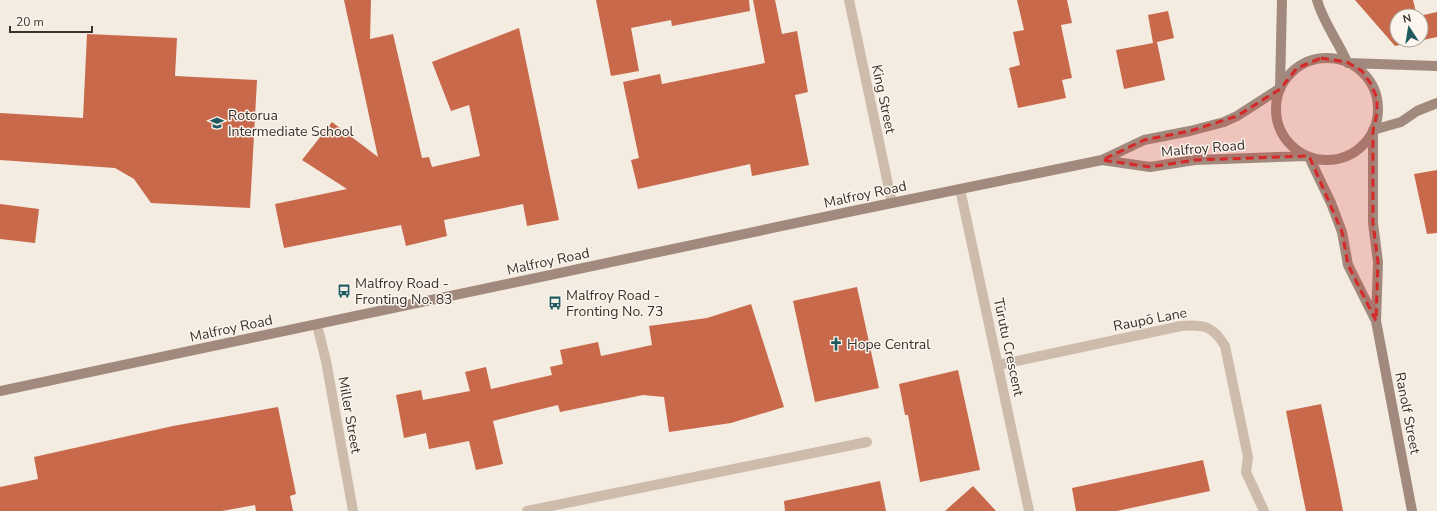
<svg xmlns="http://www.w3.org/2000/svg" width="1437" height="511" font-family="'Nunito Sans',sans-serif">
  <rect width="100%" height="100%" fill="#f4ebe1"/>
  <path fill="#c8694b" d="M344,0H371L370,39L393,34L422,158L429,157L432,167L480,156L469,105L451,111L432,62L519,28L559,220L527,226L523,204L444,220L447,236L406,246L401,225L284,248L275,204L347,189L302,160L332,122L378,157Z
    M596,0H749L750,11L672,26L671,20L631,28L639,71L611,76Z
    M753,0H775L782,34L797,31L808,92L795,95L809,165L752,176L750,164L638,189L631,160L639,158L623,82L660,74L662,84L765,63Z
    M1017,0H1067L1072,23L1061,25L1072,78L1062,80L1066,98L1018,108L1009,68L1020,65L1013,32L1024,30Z
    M1355,0H1413L1417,16H1397V40H1421V16H1419L1437,12V37L1395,46Z
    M1168,11L1174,38L1157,42L1165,80L1124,89L1116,50L1153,43L1148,15Z
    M87,34L177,38L175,76L257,80L250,208L151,203L134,179L115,168L0,160V113L83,118Z
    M1437,170V233L1427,234L1414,174Z
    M0,204L39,209L35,243L0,239Z
    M857,287L879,388L815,402L793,301Z
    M751,304L784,407L731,423L669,432L664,397L643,395L560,412L558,405L493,421L503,464L476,470L469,441L429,449L426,433L404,438L396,395L421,390L423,400L470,391L465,372L486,367L491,389L552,375L550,367L563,364L560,350L598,342L601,356L652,345L649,326L707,318Z
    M958,370L980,470L920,482L908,415H905L899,384Z
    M1321,404L1337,480L1343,511H1306L1301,487L1286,411Z
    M278,407L296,494L290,496L293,511H256L255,505L222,511H0V487L38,479L34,457L173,426Z
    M1203,460L1210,491L1117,511H1076L1072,488Z
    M880,481L886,511H785L784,501Z
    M973,486L996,511H945Z"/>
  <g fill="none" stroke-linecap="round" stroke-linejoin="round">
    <path stroke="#cdbbac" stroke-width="10" d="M527,511L867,442"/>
    <path stroke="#cdbbac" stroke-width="10" d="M849,0L892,203
      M960,189L1029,511
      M317,325L326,361L353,511
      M998,365L1181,326C1204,324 1213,326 1225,346L1248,457L1246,472L1264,511"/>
    <path stroke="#a18a7d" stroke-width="10" d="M1317,0C1323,22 1338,41 1347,62
      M1276 109a51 51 0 1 1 102 0a51 51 0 1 1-102 0Z
      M1348,63L1437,66
      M1280,88L1282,0
      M1373,130L1401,122L1417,111L1437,103
      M1373,131V223L1378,262L1376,321L1412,511
      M1309,157L1331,203L1342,232L1348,265L1375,319
      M1102,160L1150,167L1195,160L1307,156
      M0,391L853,211L1102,160L1144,140L1190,131L1224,122L1237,116L1279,89"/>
  </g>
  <path fill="#d62828" fill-opacity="0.2" stroke="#d62828" stroke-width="3" stroke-dasharray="8 5" stroke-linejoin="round" d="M1321,58L1347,62L1362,71L1371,84L1377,98V114L1373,131V223L1378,262L1376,321L1348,265L1342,232L1309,156L1195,160L1150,167L1102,160L1144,140L1190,131L1237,116L1280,89L1297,68Z"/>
  <defs>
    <g id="school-bare" transform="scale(1.08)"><path d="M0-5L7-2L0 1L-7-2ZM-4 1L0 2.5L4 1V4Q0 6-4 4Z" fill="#1f5a5e" stroke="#fbf5ee" stroke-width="2.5" paint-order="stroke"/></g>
    <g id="bus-bare" transform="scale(1.08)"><path d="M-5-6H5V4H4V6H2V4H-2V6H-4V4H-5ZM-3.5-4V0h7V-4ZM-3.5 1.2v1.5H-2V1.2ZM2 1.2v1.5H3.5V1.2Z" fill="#1f5a5e" stroke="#fbf5ee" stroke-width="2.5" paint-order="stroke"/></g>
    <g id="church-bare" transform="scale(1.08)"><path d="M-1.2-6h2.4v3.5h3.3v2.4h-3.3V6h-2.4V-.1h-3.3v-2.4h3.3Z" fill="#1f5a5e" stroke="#fbf5ee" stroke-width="2.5" paint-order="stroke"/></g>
  </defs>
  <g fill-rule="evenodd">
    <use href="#school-bare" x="217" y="123"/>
    <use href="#bus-bare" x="344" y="291"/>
    <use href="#bus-bare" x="555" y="303"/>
    <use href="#church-bare" x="836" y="344"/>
  </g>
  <g text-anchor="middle" stroke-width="3" stroke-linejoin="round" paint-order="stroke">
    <g font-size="14" fill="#3b302b" stroke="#fbf5ee">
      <text transform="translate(884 99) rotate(78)" y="5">King Street</text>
      <text transform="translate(1203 148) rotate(-5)" y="5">Malfroy Road</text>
      <text transform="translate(865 194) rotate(-12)" y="5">Malfroy Road</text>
      <text transform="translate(548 261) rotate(-12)" y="5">Malfroy Road</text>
      <text transform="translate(1150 319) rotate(-11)" y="5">Raupō Lane</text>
      <text transform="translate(231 328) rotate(-12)" y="5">Malfroy Road</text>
      <text transform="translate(1009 347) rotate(78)" y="5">Tūrutu Crescent</text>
      <text transform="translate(1408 413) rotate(79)" y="5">Ranolf Street</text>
      <text transform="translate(350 415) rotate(80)" y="5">Miller Street</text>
    </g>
    <g font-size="14" fill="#3b302b" stroke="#fbf5ee" text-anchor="start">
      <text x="228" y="120">Rotorua<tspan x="228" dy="16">Intermediate School</tspan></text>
      <text x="355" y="288">Malfroy Road -<tspan x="355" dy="16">Fronting No. 83</tspan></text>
      <text x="566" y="300">Malfroy Road -<tspan x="566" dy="16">Fronting No. 73</tspan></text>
      <text x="847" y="349">Hope Central</text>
    </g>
  </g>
  <g transform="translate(1409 28) rotate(348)"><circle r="19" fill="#fbf5ee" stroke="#aea6a0"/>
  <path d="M0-3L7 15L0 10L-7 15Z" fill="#1f5a5e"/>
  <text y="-6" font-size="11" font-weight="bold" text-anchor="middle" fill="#3b302b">N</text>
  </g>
  <path d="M10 26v6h82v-6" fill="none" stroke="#3b302b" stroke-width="2"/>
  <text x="16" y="26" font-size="12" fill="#3b302b" stroke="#fbf5ee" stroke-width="3" paint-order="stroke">20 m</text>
</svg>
